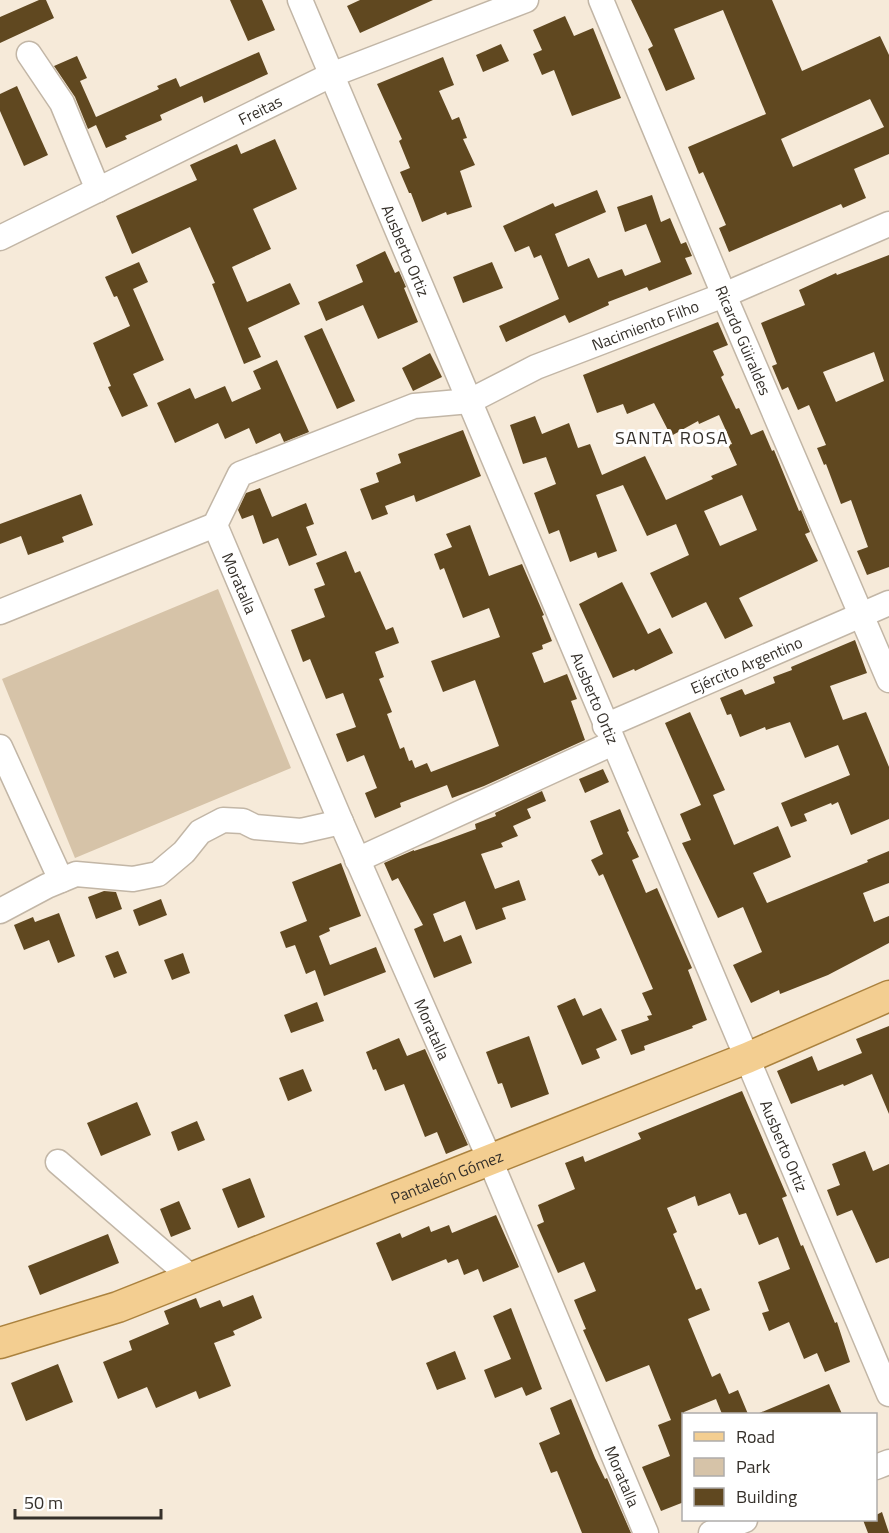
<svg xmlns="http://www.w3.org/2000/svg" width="889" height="1533" font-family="'Titillium Web',sans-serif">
  <rect width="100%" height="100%" fill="#f6ead9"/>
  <path fill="#d6c3a8" d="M218,589L291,768L75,858L2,679Z"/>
  <path fill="#604820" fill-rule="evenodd" d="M39,0H46L54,18L0,43V17Z
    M230,0H262L275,30L248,41Z
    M360,0H433L360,33L347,6Z
    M631,0H772L802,71L880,36L889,55V154L854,169L866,198L843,208L841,204L729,252L719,228L726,225L703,172L699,174L688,147L766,114L723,10L674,29L695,79L666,91L648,49L653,46ZM870,99L884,127L793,167L781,139Z
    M565,16L574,36L593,28L621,98L572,116L554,70L542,75L533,54L542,50L533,30Z
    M501,44L509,61L483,72L476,55Z
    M259,52L268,74L204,103L202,96L160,115L162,120L125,136L127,139L106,148L96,125L88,129L75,97L54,66L77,56L87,78L80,81L96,117L159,89L157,86L176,78L180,87Z
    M443,57L454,85L439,91L452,120L459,117L467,138L463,139L475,165L460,171L472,207L447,215L446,212L422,222L411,193H409L400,172L410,168L399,141L402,139L377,84Z
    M17,86L48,155L24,166L0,111V94Z
    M275,139L297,189L253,209L271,249L232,267L247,302L290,283L300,304L248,328L261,357L244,364L212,284L215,283L190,227L132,254L116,216L197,180L190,165L237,144L241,154Z
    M597,190L606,212L555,234L568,267L589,258L598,278L622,269L625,276L661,262L646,224L625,232L617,207L652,195L661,222L670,218L681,244L686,242L692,256L685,258L692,274L649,291L647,287L608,302L609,305L569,323L565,315L506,342L499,326L559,299L541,255L534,258L529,246L515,252L503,226L553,203L555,207Z
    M385,251L395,273L399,271L406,287L404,288L418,322L378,339L363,305L326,321L318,302L363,282L356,265Z
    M889,255V567L867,575L857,551L868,547L851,500L841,504L826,464L824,465L817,448L826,445L809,405L798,410L788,387L782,390L772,366L777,364L761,323L805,305L799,290L836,273L837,275ZM874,352L884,381L836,402L823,372Z
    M139,262L148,282L133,289L164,360L133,374L148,406L122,417L108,387L111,386L93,343L130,326L117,296L114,297L105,277Z
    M492,262L503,288L463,303L453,277Z
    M718,322L728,345L713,351L724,375L721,377L736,409L739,408L751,435L763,430L772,451L774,450L799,511L801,510L810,532L805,534L818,561L739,598L753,626L725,639L706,602L672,618L650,573L689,555L676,524L647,536L623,485L596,495L617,551L598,558L596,552L570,562L559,530L549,534L534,493L556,484L546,457L523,464L510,425L535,416L542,434L569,423L578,448L590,444L602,475L645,456L666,500L713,479L711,476L737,465L728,445L732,444L719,415L699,424L698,421L671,436L654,403L627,414L623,404L597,413L583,375ZM742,495L757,530L720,546L704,511Z
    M322,328L355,401L337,409L304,336Z
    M430,353L442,377L413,391L402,368Z
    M277,360L309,432L284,442L280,433L256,444L249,428L225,439L218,423L175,443L157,403L190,388L195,399L225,386L232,402L261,389L253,371Z
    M463,430L481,476L416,502L414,495L385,506L388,514L372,520L360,489L379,482L376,473L401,463L398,454Z
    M260,488L272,517L306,503L314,524L306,527L317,555L289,566L278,538L263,544L253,515L242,519L238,510L246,493Z
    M81,494L93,525L62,537L64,542L28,555L21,536L0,544V524Z
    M470,525L489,576L522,564L544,615L542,616L552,641L542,645L543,649L532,653L544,683L567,674L577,699L571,701L585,740L484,786L452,798L447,785L400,803L401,807L375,818L365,793L377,788L364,755L347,762L336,734L356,727L343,693L326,699L310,659L303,662L291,630L325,617L314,589L325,585L316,563L346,551L355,573L360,571L386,630L393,627L399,643L375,652L384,677L379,679L392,712L387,714L400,749L404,747L409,761L412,760L415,768L427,763L431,772L499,746L475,680L443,692L431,661L500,637L489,608L463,618L444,568L440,570L434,554L452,547L446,534Z
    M622,582L648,634L660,628L673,653L635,671L634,669L613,678L579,604Z
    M855,640L867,673L830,686L843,720L866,712L889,767V819L851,835L838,802L832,805L831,803L804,814L807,821L791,827L781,803L850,775L838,745L805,758L790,722L766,730L765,727L740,737L731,714L727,715L720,698L742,689L745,695L775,683L773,677L792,670L791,667Z
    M690,712L725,790L713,795L734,845L778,826L791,857L753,873L767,903L868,862L867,860L889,851V883L863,893L874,922L889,916V943L828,975L780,994L779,990L751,1003L733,965L762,952L743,907L718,918L682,843L691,840L680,814L701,805L665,723Z
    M603,769L609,782L585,793L579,779Z
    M542,791L546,801L527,809L531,818L513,826L518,836L501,843L503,847L481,854L495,889L519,880L526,900L502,908L506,919L476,930L465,901L433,914L444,942L461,935L472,963L434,978L414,929L423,925L398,878L392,881L384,863L414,850V851L438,843L476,829L475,824L496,816L495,813Z
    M620,809L629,831L627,832L639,857L632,860L646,893L657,888L692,968L688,970L707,1020L692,1026L693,1028L644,1046L645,1050L631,1055L621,1030L649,1020L647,1016L652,1015L642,993L653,989L603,874L599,876L591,860L603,854L590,821Z
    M341,863L361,916L329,928L330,931L319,936L330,965L376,947L386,972L324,996L315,970L306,974L295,945L286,948L280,932L307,921L292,882Z
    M104,891L116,892L122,909L96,919L88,897Z
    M161,899L167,915L139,926L133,910Z
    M59,913L75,956L58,963L49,940L24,950L14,925L33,917L35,922Z
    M118,951L127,973L114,978L105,956Z
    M183,953L190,973L172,980L164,960Z
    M575,998L583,1016L601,1008L617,1040L596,1049L600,1058L582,1065L557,1006Z
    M317,1002L324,1021L291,1033L284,1015Z
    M889,1026V1114L872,1074L844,1086L843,1084L791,1104L777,1071L812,1056L818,1071L862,1053L856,1039Z
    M529,1036L549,1094L511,1108L502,1083L498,1084L486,1052Z
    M399,1038L407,1056L425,1049L468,1145L446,1154L437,1132L425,1137L404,1084L385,1091L376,1069L373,1070L366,1052Z
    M303,1069L312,1091L288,1101L279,1078Z
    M742,1091L787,1196L782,1198L801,1246L803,1245L835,1323L837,1322L850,1362L825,1372L817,1353L804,1359L789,1322L769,1331L762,1313L769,1311L758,1282L790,1269L778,1237L759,1245L746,1213L739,1215L730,1193L698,1206L695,1196L667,1208L677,1232L673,1234L696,1290L701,1288L710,1310L688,1319L712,1377L720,1373L729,1394L738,1390L748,1414H722L716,1399L684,1412V1502L661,1511L642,1467L670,1456L658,1425L671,1420L649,1365L606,1382L583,1330L586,1329L574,1300L596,1291L584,1262L558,1273L537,1225L544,1222L538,1205L575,1189L565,1163L583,1156L585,1162L641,1139L638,1133Z
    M137,1102L151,1135L101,1156L87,1123Z
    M197,1121L205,1140L178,1151L171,1132Z
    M865,1151L873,1171L889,1164V1258L876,1263L852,1210L837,1216L827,1190L840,1185L832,1164Z
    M250,1178L265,1217L238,1228L222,1189Z
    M179,1201L191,1229L171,1237L160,1209Z
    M496,1215L519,1267L483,1282L478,1269L464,1275L458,1259L448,1263L446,1259L392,1281L376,1243L400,1233L402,1238L429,1226L431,1232L449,1225L452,1233Z
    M108,1234L119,1263L40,1295L28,1266Z
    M253,1295L262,1318L233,1331L235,1335L214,1343L231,1386L199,1399L196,1391L156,1408L147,1387L118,1399L103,1362L132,1350L129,1341L169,1324L164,1311L196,1298L200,1308L220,1300L223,1307Z
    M511,1308L542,1389L526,1396L522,1387L495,1398L484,1370L511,1359L493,1316Z
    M455,1351L466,1379L437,1390L426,1363Z
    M58,1364L73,1402L26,1421L11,1383Z
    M829,1384L842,1414H757Z
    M571,1399L595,1458L605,1479L607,1478L631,1533H582L557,1471L551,1473L539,1443L560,1434L550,1408Z
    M882,1512L889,1533H868L863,1520H876V1515Z"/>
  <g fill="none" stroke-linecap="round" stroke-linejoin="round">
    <g stroke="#c2b6a6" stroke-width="27">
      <g id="minor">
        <path id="s1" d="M300,0L889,1394"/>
        <path id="s2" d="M601,0L724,295L889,680"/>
        <path d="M29,54L62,103L98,190"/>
        <path id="s3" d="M0,238L331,75L526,0"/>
        <path id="s4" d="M215,525L341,822L490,1160L646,1533"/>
        <path id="s5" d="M0,612L215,525L240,474L414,406L470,401L536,367L724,295L889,224"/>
        <path id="s6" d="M605,726L889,603"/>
        <path d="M0,747L61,880"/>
        <path d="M357,860L613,743"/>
        <path d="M0,911L47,886L76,874L133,879L158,874L184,852L200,832L223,820L243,821L255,827L301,831L341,822"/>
        <path d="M58,1162L192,1278"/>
        <path d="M876,1467L889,1462"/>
        <path d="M711,1533L745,1520"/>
      </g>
    </g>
    <g stroke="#ab823e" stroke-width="33">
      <g id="major">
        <path id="s7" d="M0,1343L118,1307L747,1058L889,996"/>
      </g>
    </g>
    <use href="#minor" stroke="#fff" stroke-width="24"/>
    <use href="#major" stroke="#f3ce91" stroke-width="30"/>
  </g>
  <g text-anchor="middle" stroke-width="6" stroke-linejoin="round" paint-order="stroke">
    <g font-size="16" fill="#35302a" stroke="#fff">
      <text dy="6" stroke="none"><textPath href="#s3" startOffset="290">Freitas</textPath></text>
      <text dy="6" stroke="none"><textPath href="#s1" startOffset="272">Ausberto Ortiz</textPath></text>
      <text dy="6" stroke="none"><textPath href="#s5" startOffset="723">Nacimiento Filho</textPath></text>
      <text dy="6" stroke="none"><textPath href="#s2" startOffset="369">Ricardo Güiraldes</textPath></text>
      <text dy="6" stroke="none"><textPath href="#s4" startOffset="63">Moratalla</textPath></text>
      <text dy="6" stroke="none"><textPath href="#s6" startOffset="154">Ejército Argentino</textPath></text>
      <text dy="6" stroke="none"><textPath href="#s1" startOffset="758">Ausberto Ortiz</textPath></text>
      <text dy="6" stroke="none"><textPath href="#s4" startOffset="549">Moratalla</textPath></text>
      <text dy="6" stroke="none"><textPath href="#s1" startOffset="1244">Ausberto Ortiz</textPath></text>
      <text dy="6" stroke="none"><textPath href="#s7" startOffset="477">Pantaleón Gómez</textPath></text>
      <text dy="6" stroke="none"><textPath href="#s4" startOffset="1035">Moratalla</textPath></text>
    </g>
    <g font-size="18" letter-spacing="1.5" fill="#35302a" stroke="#fff">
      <text x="672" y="444">SANTA ROSA</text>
    </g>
  </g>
  <rect x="682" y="1413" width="195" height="108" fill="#ffffff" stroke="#aeacaa" stroke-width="1.5"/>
  <rect x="694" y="1432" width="30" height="9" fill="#f3ce91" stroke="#aeacaa" stroke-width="1.5"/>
  <text x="736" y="1443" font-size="18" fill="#35302a">Road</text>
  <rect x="694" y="1458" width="30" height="18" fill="#d6c3a8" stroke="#aeacaa" stroke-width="1.5"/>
  <text x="736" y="1473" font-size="18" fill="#35302a">Park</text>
  <rect x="694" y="1488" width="30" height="18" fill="#604820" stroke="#aeacaa" stroke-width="1.5"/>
  <text x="736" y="1503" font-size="18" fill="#35302a">Building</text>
  <path d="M15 1509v9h146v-9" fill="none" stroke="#35302a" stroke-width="3"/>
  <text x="24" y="1509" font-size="18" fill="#35302a" stroke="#ffffff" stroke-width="4.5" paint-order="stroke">50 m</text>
</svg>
